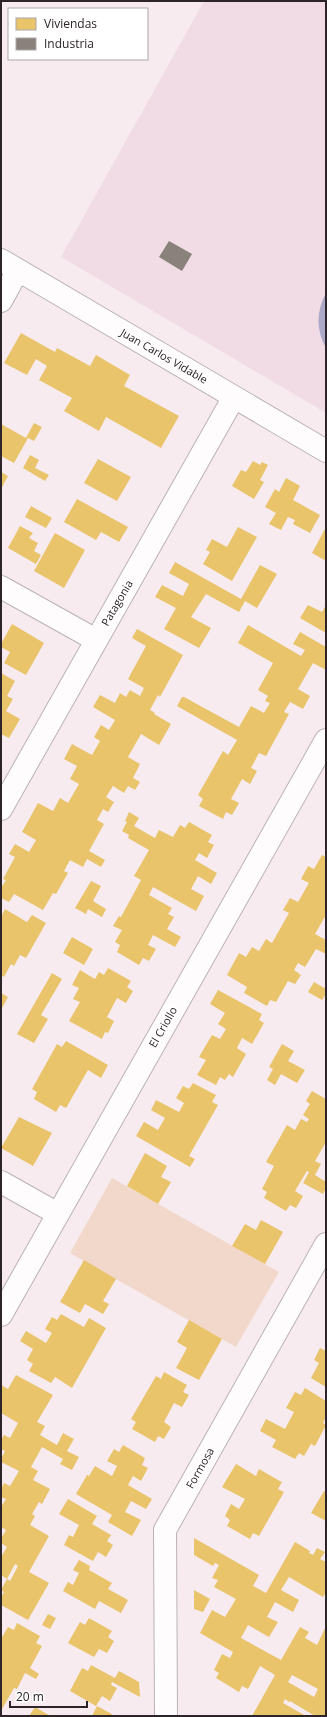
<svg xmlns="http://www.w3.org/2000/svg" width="327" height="1717" font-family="'Open Sans',sans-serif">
  <rect width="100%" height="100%" fill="#f7ebf0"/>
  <path fill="#f1dce5" d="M204,1H326V413L61,257Z"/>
  <path fill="#f2d8ca" d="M112,1178L279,1272L236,1347L70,1253Z"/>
  <path fill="#aba9c7" d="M326,293V348C316,331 316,311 326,293Z"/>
  <path fill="#e9c46a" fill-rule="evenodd" d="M21,333L55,352L57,348L90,366L96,355L130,375L124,386L179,416L161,448L106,417L99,431L64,411L72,398L39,380L47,366L36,359L27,375L4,363Z
    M34,423L42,427L34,441L28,438L14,463L1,456V424L26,438Z
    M30,455L39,460L35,468L49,475L45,481L23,468Z
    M98,459L131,477L117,501L84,483Z
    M253,461L260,465L262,462L268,465L260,480L264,482L254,499L232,486L241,470L246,472Z
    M1,472L8,476L1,489Z
    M286,478L300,486L293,500L320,515L310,533L293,524L295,520L288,517L281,530L269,524L276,513L265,507L275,489L279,492Z
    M77,499L128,527L119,542L101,532L96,540L64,522Z
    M31,506L52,518L46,528L25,517Z
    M20,526L33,533L29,538L38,543L34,551L41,555L36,564L8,548Z
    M238,527L257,537L232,581L203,564L210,552L206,550L212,539L227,547Z
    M326,527V561L312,553Z
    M55,533L85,550L64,588L34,571Z
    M175,562L241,599L260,565L277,574L257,608L245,601L239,612L206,594L191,617L211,628L199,648L164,629L176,608L155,597L162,585L183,596L189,584L169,573Z
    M308,605L322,612L326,605V633L300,618Z
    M12,624L44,643L26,675L4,663L10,652L1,647V644Z
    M248,625L301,656L305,650L293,644L300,632L326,647V670L313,663L298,689L310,696L303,709L290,702L284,712L289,714L266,756L259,753L251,768L257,771L250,784L242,779L231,799L239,803L232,815L226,812L223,819L199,806L203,799L198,795L223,751L228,755L237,740L177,706L182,697H184L239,727L251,706L264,713L270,703L265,701L268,696L258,690L273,663L238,643Z
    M137,629L183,655L160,697L158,695L150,710L155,713L154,714L171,724L159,745L141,734L128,757L140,764L133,778L140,782L135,790L128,786L124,793L113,786L106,797L114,802L108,812L103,809L97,820L104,824L89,851L105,860L101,867L87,859L83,867L70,860L64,871L68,873L56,894L53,893L43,910L14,894L9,902L1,898V888L6,880L3,879L15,857L9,854L15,844L29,852L36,840L22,832L38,803L53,811L60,798L68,803L79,784L70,779L77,766L64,759L72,744L92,755L100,741L94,737L101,725L109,730L115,720L93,707L100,695L115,703L120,693L126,697L130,690L140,696L144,688L128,679L146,646L132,638Z
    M1,673L15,681L7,696L13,699L6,711L20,719L9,738L1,734Z
    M129,812L139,818L134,826L155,838L159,830L173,837L180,825L185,828L189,822L212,835L208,842L214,845L207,858L199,853L195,860L217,873L211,884L198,876L191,889L204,896L196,911L153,887L149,895L172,908L168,914L174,917L167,929L181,937L175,947L153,935L148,945L156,949L149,961L143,958L139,965L117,952L120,945L115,942L122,930L113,926L119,916L121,917L141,880L134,876L149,850L128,838L129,835L122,831L127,822L125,821Z
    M322,855L326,857V915L315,934L326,940V954L316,949L305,967L298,963L294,970L301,975L295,984L288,981L276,1002L270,1000L267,1006L244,993L247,987L227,975L239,953L246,957L252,947L259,951L266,939L272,943L289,913L283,910L290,898L298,902L309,883L301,879L308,866L314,869Z
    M91,881L101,886L93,901L106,909L102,917L88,909L86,914L75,908Z
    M5,909L27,922L32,915L46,923L26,958L20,955L14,966L11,964L4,977L1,975V917Z
    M72,937L93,949L84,965L63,953Z
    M108,968L131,981L127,987L133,991L126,1003L117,998L107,1017L114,1021L108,1033L105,1032L102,1039L69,1021L80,1002L73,999L79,988L72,985L80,970L95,979L99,972L104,975Z
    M52,973L62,979L41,1015L48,1019L34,1043L17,1034Z
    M314,982L326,989V994L322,1000L308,992Z
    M218,990L262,1014L259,1020L264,1023L252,1044L242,1038L237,1048L246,1054L233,1077L229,1074L225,1080L220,1077L216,1085L197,1075L206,1060L199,1057L212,1035L220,1039L226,1029L218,1024L225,1013L210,1004Z
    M1,993L8,997L1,1010Z
    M66,1041L108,1065L101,1078L88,1070L66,1108L60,1105L56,1112L34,1099L37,1092L32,1089L57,1044L62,1047Z
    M282,1044L294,1051L288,1061L305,1070L297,1083L281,1074L275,1085L267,1080L273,1069L269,1067Z
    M193,1083L216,1095L212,1102L218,1105L189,1156L195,1159L190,1167L136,1136L144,1122L158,1130L165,1118L151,1110L156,1100L179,1112L184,1103L176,1098L183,1086L189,1089Z
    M312,1091L326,1099V1142L315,1161L321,1164L315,1175L326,1182V1188L323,1194L303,1183L309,1172L307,1171L295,1191L303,1196L296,1208L290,1205L286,1211L264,1198L267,1192L262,1189L274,1166L266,1162L287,1125L295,1130L301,1119L307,1122L309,1119L303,1115L310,1104L306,1101Z
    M19,1117L52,1133L33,1166L1,1148Z
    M145,1153L167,1166L161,1177L171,1182L158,1204L127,1186Z
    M261,1220L283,1232L265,1264L232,1246L245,1224L256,1230Z
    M84,1260L116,1279L103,1301L109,1304L103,1314L85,1304L80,1313L60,1302Z
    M61,1314L84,1327L89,1318L106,1328L72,1388L55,1377L51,1383L29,1371L33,1364L27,1360L33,1349L20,1341L26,1331L46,1343L52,1333L45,1329L52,1317L57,1320Z
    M189,1320L222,1339L199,1380L176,1368L187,1348L177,1342Z
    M320,1348L326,1351V1387L311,1378L319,1363L314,1360Z
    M164,1372L187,1385L183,1392L189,1395L182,1407L174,1403L164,1422L171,1427L164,1439L158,1436L155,1442L132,1429L136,1422L131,1419L156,1376L161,1379Z
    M16,1375L53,1395L37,1422L45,1426L40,1435L57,1445L63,1433L74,1439L67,1451L79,1457L72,1470L60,1464L63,1459L42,1447L31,1467L38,1471L33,1480L50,1489L42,1504L39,1502L32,1514L35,1516L30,1525L49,1536L29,1572L49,1583L28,1620L1,1605V1597L4,1592L1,1590L7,1579L10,1581L18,1566L15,1564L7,1579L1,1575V1557L7,1547L1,1543V1539L6,1530L1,1527V1507L6,1499L1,1497V1489L4,1483L10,1486L19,1471L1,1462V1459L5,1451L1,1449V1440L4,1435L10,1438L18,1423L1,1413V1385L8,1389Z
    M305,1388L326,1401V1417L323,1423L326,1425L315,1446L311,1444L304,1456L299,1453L295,1459L272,1447L276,1440L260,1431L266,1419L285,1429L294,1412L286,1408L295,1392L301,1395Z
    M123,1445L145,1458L142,1465L148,1468L141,1481L133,1476L128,1485L152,1499L146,1509L131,1501L125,1512L141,1520L132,1536L108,1522L112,1515L76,1494L87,1475L89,1476L95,1466L112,1476L117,1466L107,1461L114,1449L119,1452Z
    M236,1464L256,1476L259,1469L278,1480L282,1482L278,1489L284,1492L259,1536L253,1533L250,1539L227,1526L230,1520L225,1516L231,1504L239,1509L245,1499L222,1487Z
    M324,1491L326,1492V1521L311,1513Z
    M68,1499L97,1516L92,1524L111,1535L107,1541L113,1545L106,1557L98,1552L93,1561L64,1545L69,1535L73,1537L79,1525L59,1514Z
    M194,1538L259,1575L253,1586L266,1593L295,1542L310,1551L309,1553L313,1555L317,1548L325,1552L320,1559L326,1562V1592L323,1597L289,1577L281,1590L299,1600L293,1612L275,1602L267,1617L278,1622L269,1637L248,1625L241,1638L281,1660L300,1627L309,1632L305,1638L317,1645L326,1626V1716H315L290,1701L289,1702L285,1699L283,1703L306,1716H252L275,1675L260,1666L248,1689L242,1686L239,1692L216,1678L219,1673L214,1670L222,1654L230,1658L233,1652L200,1633L212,1610L225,1617L236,1599L214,1587L218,1580L212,1578L219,1565L215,1563L213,1566L194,1555ZM292,1675L318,1689L314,1697L288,1682Z
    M79,1560L90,1566L89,1570L112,1583L108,1589L128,1600L121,1613L99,1601L95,1609L63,1591L68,1582L73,1585L79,1573L73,1570Z
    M194,1590L210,1599L203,1612L194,1609Z
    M48,1614L56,1618L50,1629L42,1625Z
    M89,1618L112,1631L108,1637L114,1641L107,1653L99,1649L94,1657L68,1643L80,1622L85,1625Z
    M17,1623L40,1636L36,1643L42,1646L30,1668L39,1674L36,1679L25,1673L17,1689L14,1688L2,1709L1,1639L8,1627L14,1630Z
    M91,1665L115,1678L119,1671L139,1682L140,1697L112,1682L111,1685L117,1688L110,1701L102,1696L96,1706L70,1691L82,1668L88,1671Z
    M97,1706L110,1713L114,1716H92Z
    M35,1707L47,1714L51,1716H29Z"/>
  <path fill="#8a817c" d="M169,241L192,254L182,271L159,257Z"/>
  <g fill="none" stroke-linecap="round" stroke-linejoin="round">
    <g stroke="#bbb2b6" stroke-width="24">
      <path id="minor" d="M1,260L326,451
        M1,301L18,270
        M1,587L96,640
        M1,809L234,397
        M1,1182L58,1214
        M1,1315L326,740
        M166,1716L165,1530L326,1244"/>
    </g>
    <use href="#minor" stroke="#fefcfd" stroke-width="22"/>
  </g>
  <g text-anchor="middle" stroke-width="4" stroke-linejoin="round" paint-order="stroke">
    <g font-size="11" fill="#2c2428" stroke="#fff">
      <text transform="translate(164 356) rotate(30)" y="4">Juan Carlos Vidable</text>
      <text transform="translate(117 603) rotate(-60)" y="4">Patagonia</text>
      <text transform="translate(163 1027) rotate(-60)" y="4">El Criollo</text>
      <text transform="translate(200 1468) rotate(-61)" y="4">Formosa</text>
    </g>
  </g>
  <rect width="327" height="1717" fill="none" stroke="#2c2428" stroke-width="4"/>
  <rect x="8" y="8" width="140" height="52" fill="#ffffff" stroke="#aba7a9"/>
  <rect x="16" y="18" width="20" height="12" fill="#e9c46a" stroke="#aba7a9"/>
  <text x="44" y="28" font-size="12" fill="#2c2428">Viviendas</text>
  <rect x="16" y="38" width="20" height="12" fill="#8a817c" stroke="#aba7a9"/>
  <text x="44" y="48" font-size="12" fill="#2c2428">Industria</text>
  <path d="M10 1701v6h77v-6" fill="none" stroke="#2c2428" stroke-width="2"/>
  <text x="16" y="1701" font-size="12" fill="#2c2428" stroke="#ffffff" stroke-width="3" paint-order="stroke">20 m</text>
</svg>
